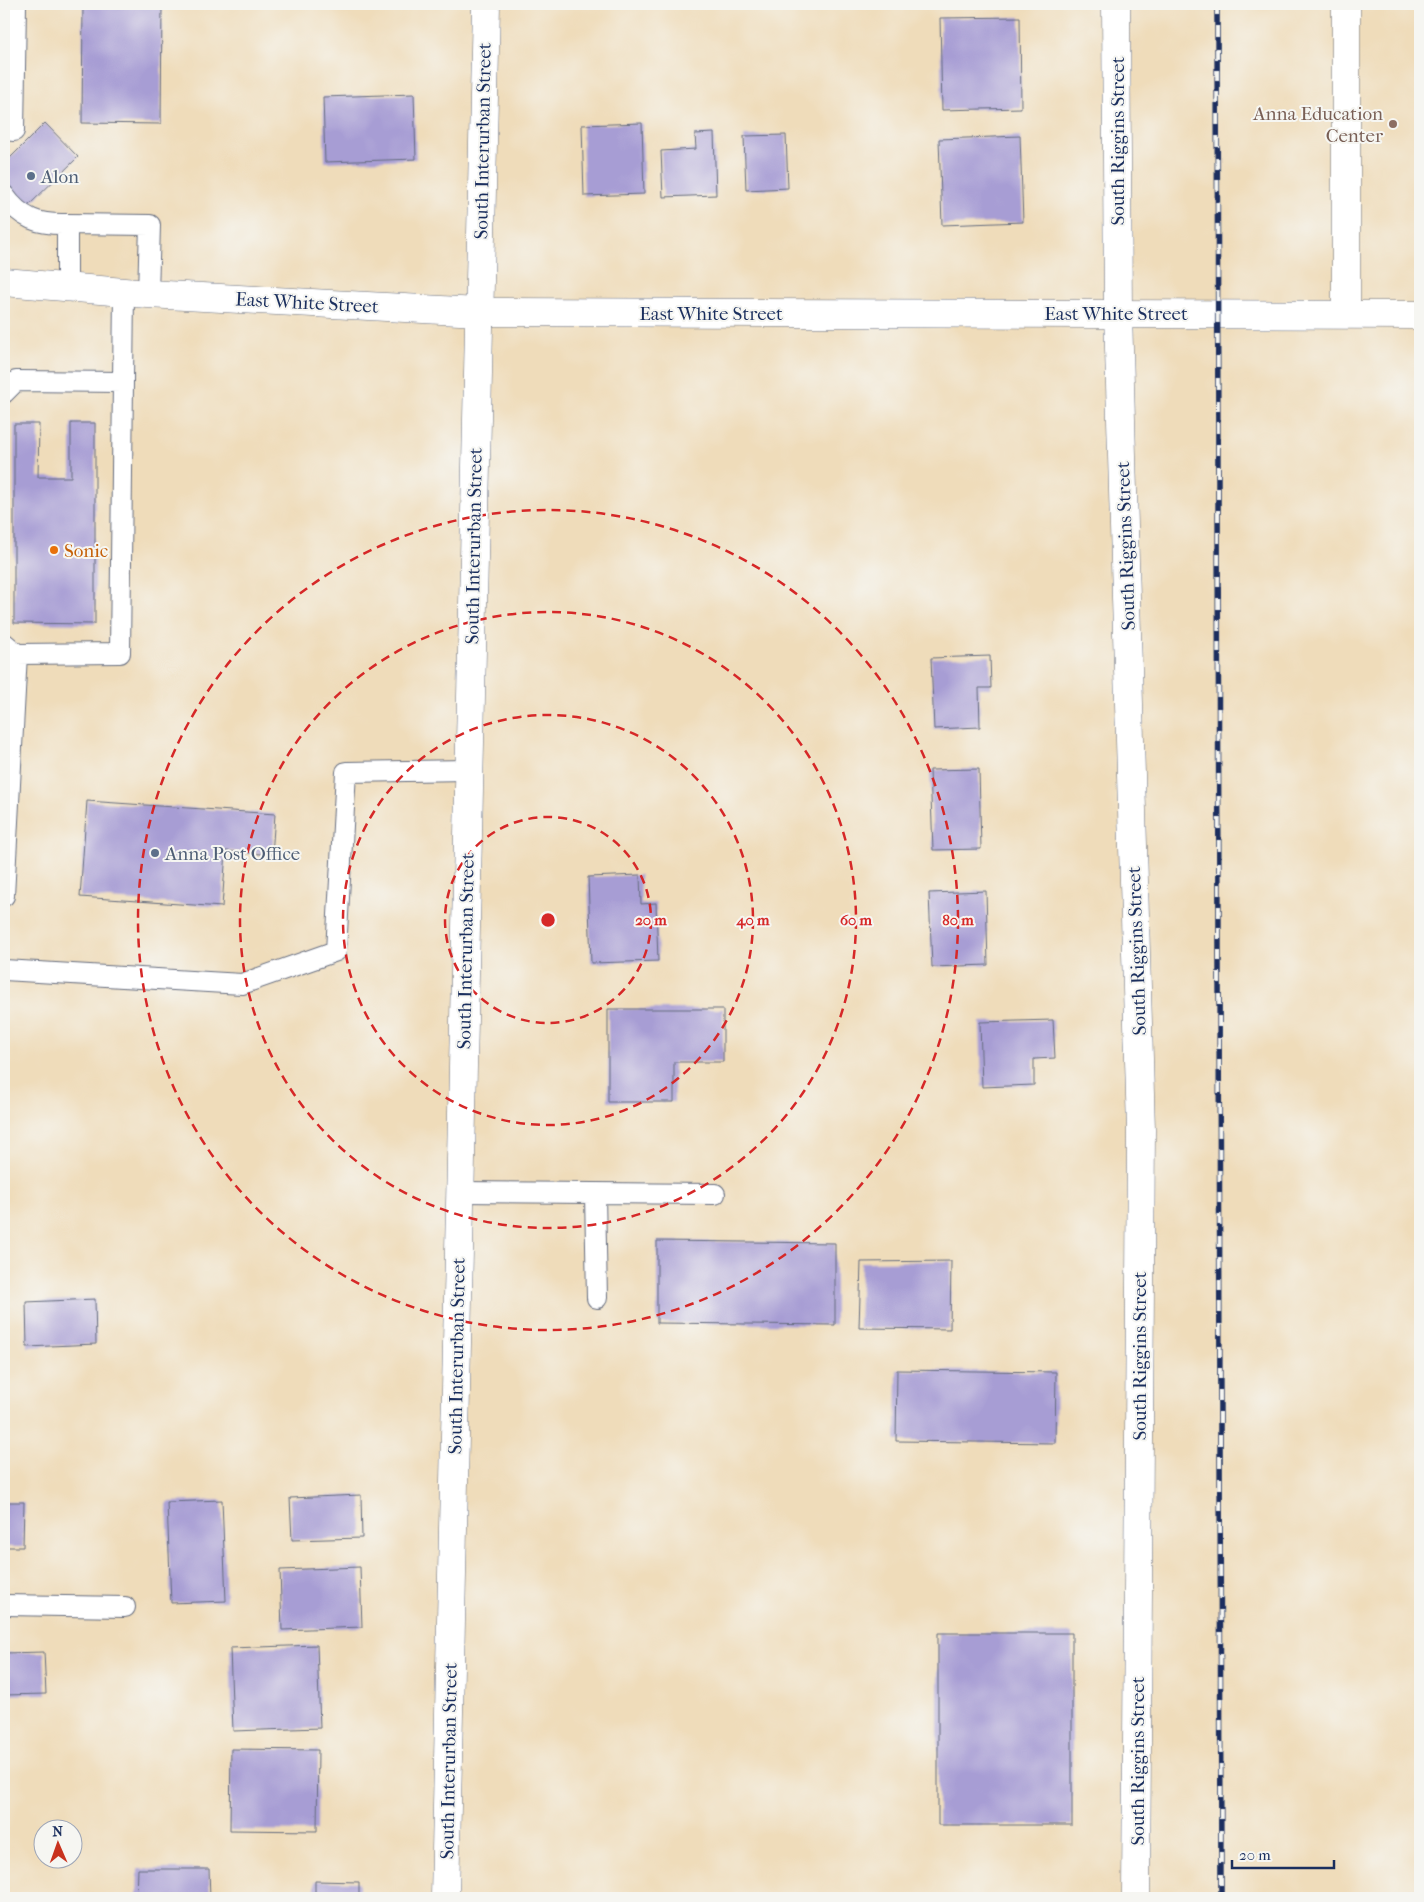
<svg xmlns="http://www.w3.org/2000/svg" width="1424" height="1902" font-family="'IM FELL French Canon',serif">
  <rect width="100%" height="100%" fill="#f6f6f2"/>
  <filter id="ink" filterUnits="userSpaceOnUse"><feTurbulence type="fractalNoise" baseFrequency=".02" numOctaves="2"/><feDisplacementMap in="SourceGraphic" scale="10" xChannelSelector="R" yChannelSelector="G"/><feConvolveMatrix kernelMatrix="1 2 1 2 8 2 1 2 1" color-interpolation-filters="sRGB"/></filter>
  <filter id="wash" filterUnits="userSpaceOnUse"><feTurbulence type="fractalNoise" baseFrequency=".0096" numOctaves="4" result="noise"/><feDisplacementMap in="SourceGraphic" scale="20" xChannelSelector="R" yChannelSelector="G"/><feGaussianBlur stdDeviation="1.12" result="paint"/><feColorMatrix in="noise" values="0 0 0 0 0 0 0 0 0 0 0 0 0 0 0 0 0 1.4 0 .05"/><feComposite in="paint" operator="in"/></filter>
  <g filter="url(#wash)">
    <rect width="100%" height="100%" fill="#efdcba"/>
    <g id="blocks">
      <path fill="#a79dd4" d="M83,4H162L161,124L82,123Z
        M1020,17L1021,108L942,110L940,18Z
        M414,94L416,159L325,162L323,97Z
        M45,123L78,157L24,210L4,189V164Z
        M642,123L644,194L584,196L582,125Z
        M714,133L716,195L663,197L661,151L696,149L695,134Z
        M786,135L788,188L746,190L744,136Z
        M1020,136L1023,222L942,225L939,139Z
        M71,423H95V624L14,623V424H39L38,477H71Z
        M990,656L991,688H979L980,727L934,729L931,658Z
        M979,769L981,849L933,850L930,770Z
        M87,801L275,814L272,855L226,851L222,907L80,897Z
        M640,875L641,904L656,903L658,961L591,963L588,877Z
        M986,891L988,965L932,967L929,893Z
        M608,1009H723V1062H674V1102H608Z
        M1053,1020L1055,1058L1034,1059V1085L982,1087L980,1022Z
        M657,1241L835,1243V1325L657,1323Z
        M951,1261L950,1329L859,1328L861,1262Z
        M95,1299L96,1344L27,1347L26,1302Z
        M897,1370L1056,1372L1055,1443L896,1441Z
        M361,1495L362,1538L292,1540L290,1498Z
        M222,1500L226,1601L171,1603L167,1502Z
        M4,1502H24L23,1547H4Z
        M360,1567L362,1627L282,1630L280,1570Z
        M938,1633H1072V1825H938Z
        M317,1645L320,1728L233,1731L230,1648Z
        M44,1652L46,1694L4,1695V1653Z
        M231,1749L318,1750L317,1831L230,1830Z
        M138,1869H209L210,1898H137Z
        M315,1881L359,1882V1898H315Z"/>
    </g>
  </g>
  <g filter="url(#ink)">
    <use href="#blocks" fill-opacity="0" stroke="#656c7e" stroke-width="1"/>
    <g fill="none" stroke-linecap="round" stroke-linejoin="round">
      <g stroke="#656c7e" stroke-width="22">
        <path id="lane" d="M4,130L14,131L16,4
          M4,195C21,219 39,225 67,224V286
          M67,224L150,225L148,294
          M4,393L16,381L123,382
          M4,643L17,654L120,653L124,291
          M4,896L17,654
          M4,970L242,984L336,951L346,772L468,770
          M460,1192L715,1194
          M595,1194L597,1298
          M4,1605L125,1607"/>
      </g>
      <g stroke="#656c7e" stroke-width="29">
        <path id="street" d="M1116,4L1118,313L1141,1130L1136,1898
          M445,1898L486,4"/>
      </g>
      <g stroke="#656c7e" stroke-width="29">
        <path id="secondary" d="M4,282L148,294L478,312L1420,315
          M1346,313V4"/>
      </g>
      <use href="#lane" stroke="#fff" stroke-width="20"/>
      <use href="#street" stroke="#fff" stroke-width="28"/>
      <use href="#secondary" stroke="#fff" stroke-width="28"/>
      <g stroke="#1b2f5e" stroke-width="5.5">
        <path id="rail" d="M1217,4L1221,1898"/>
      </g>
      <use href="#rail" stroke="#f6f6f2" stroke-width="4" stroke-dasharray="11" stroke-linecap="butt"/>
    </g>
  </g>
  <g fill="none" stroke="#d62828" stroke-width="2.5" stroke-dasharray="9 6">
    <circle cx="548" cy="920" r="103"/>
    <circle cx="548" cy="920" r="205"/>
    <circle cx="548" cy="920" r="308"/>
    <circle cx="548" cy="920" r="410"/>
  </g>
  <circle fill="#8d6e63" stroke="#f6f6f2" stroke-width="2" cx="1393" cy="124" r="5"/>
  <g fill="#5c6f8a" stroke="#f6f6f2" stroke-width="2">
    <circle cx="31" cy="176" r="5"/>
    <circle cx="155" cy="853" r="5"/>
  </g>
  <circle fill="#e8710a" stroke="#f6f6f2" stroke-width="2" cx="54" cy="550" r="5"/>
  <g text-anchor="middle" stroke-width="4" stroke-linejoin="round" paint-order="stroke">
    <g font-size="19" fill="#785e54" stroke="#f6f6f2" text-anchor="end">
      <text x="1383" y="120">Anna Education<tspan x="1383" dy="22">Center</tspan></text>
    </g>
    <g font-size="19" fill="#1b2f5e" stroke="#f6f6f2">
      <text transform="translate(482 141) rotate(-89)" y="7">South Interurban Street</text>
      <text transform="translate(1117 141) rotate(-90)" y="7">South Riggins Street</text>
      <text transform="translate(307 302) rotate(3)" y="7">East White Street</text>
      <text x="711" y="320">East White Street</text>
      <text x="1116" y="320">East White Street</text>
      <text transform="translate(473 546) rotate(-89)" y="7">South Interurban Street</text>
      <text transform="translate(1125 546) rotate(-92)" y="7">South Riggins Street</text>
      <text transform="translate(465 951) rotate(-89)" y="7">South Interurban Street</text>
      <text transform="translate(1136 951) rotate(-92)" y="7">South Riggins Street</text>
      <text transform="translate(456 1356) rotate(-89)" y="7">South Interurban Street</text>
      <text transform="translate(1139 1356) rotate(-90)" y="7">South Riggins Street</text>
      <text transform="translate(448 1761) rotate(-89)" y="7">South Interurban Street</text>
      <text transform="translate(1137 1761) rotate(-90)" y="7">South Riggins Street</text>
    </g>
    <g font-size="19" fill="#4e5e75" stroke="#f6f6f2" text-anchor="start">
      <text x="41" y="183">Alon</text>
      <text x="165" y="860">Anna Post Office</text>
    </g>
    <g font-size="19" fill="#c56008" stroke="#f6f6f2" text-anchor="start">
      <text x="64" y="557">Sonic</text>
    </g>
  </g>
  <circle cx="548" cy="920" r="8" fill="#d62828" stroke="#f6f6f2" stroke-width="2.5"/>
  <g font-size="15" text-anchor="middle" font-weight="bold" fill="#d62828" stroke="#f6f6f2" stroke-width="4" stroke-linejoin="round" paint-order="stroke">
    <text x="651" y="925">20 m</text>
    <text x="753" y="925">40 m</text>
    <text x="856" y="925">60 m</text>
    <text x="958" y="925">80 m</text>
  </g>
  <rect width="1424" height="1902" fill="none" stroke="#f6f6f2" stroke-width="20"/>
  <g transform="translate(58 1844) rotate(358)"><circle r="24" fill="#f6f6f2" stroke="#9ea6b7"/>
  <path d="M0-4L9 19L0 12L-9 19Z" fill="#c8321e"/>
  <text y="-8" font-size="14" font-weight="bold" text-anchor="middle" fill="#1b2f5e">N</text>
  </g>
  <path d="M1232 1860v8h102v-8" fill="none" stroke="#1b2f5e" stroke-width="2.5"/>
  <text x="1239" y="1860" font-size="15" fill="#1b2f5e" stroke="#f6f6f2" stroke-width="4" paint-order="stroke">20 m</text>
</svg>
